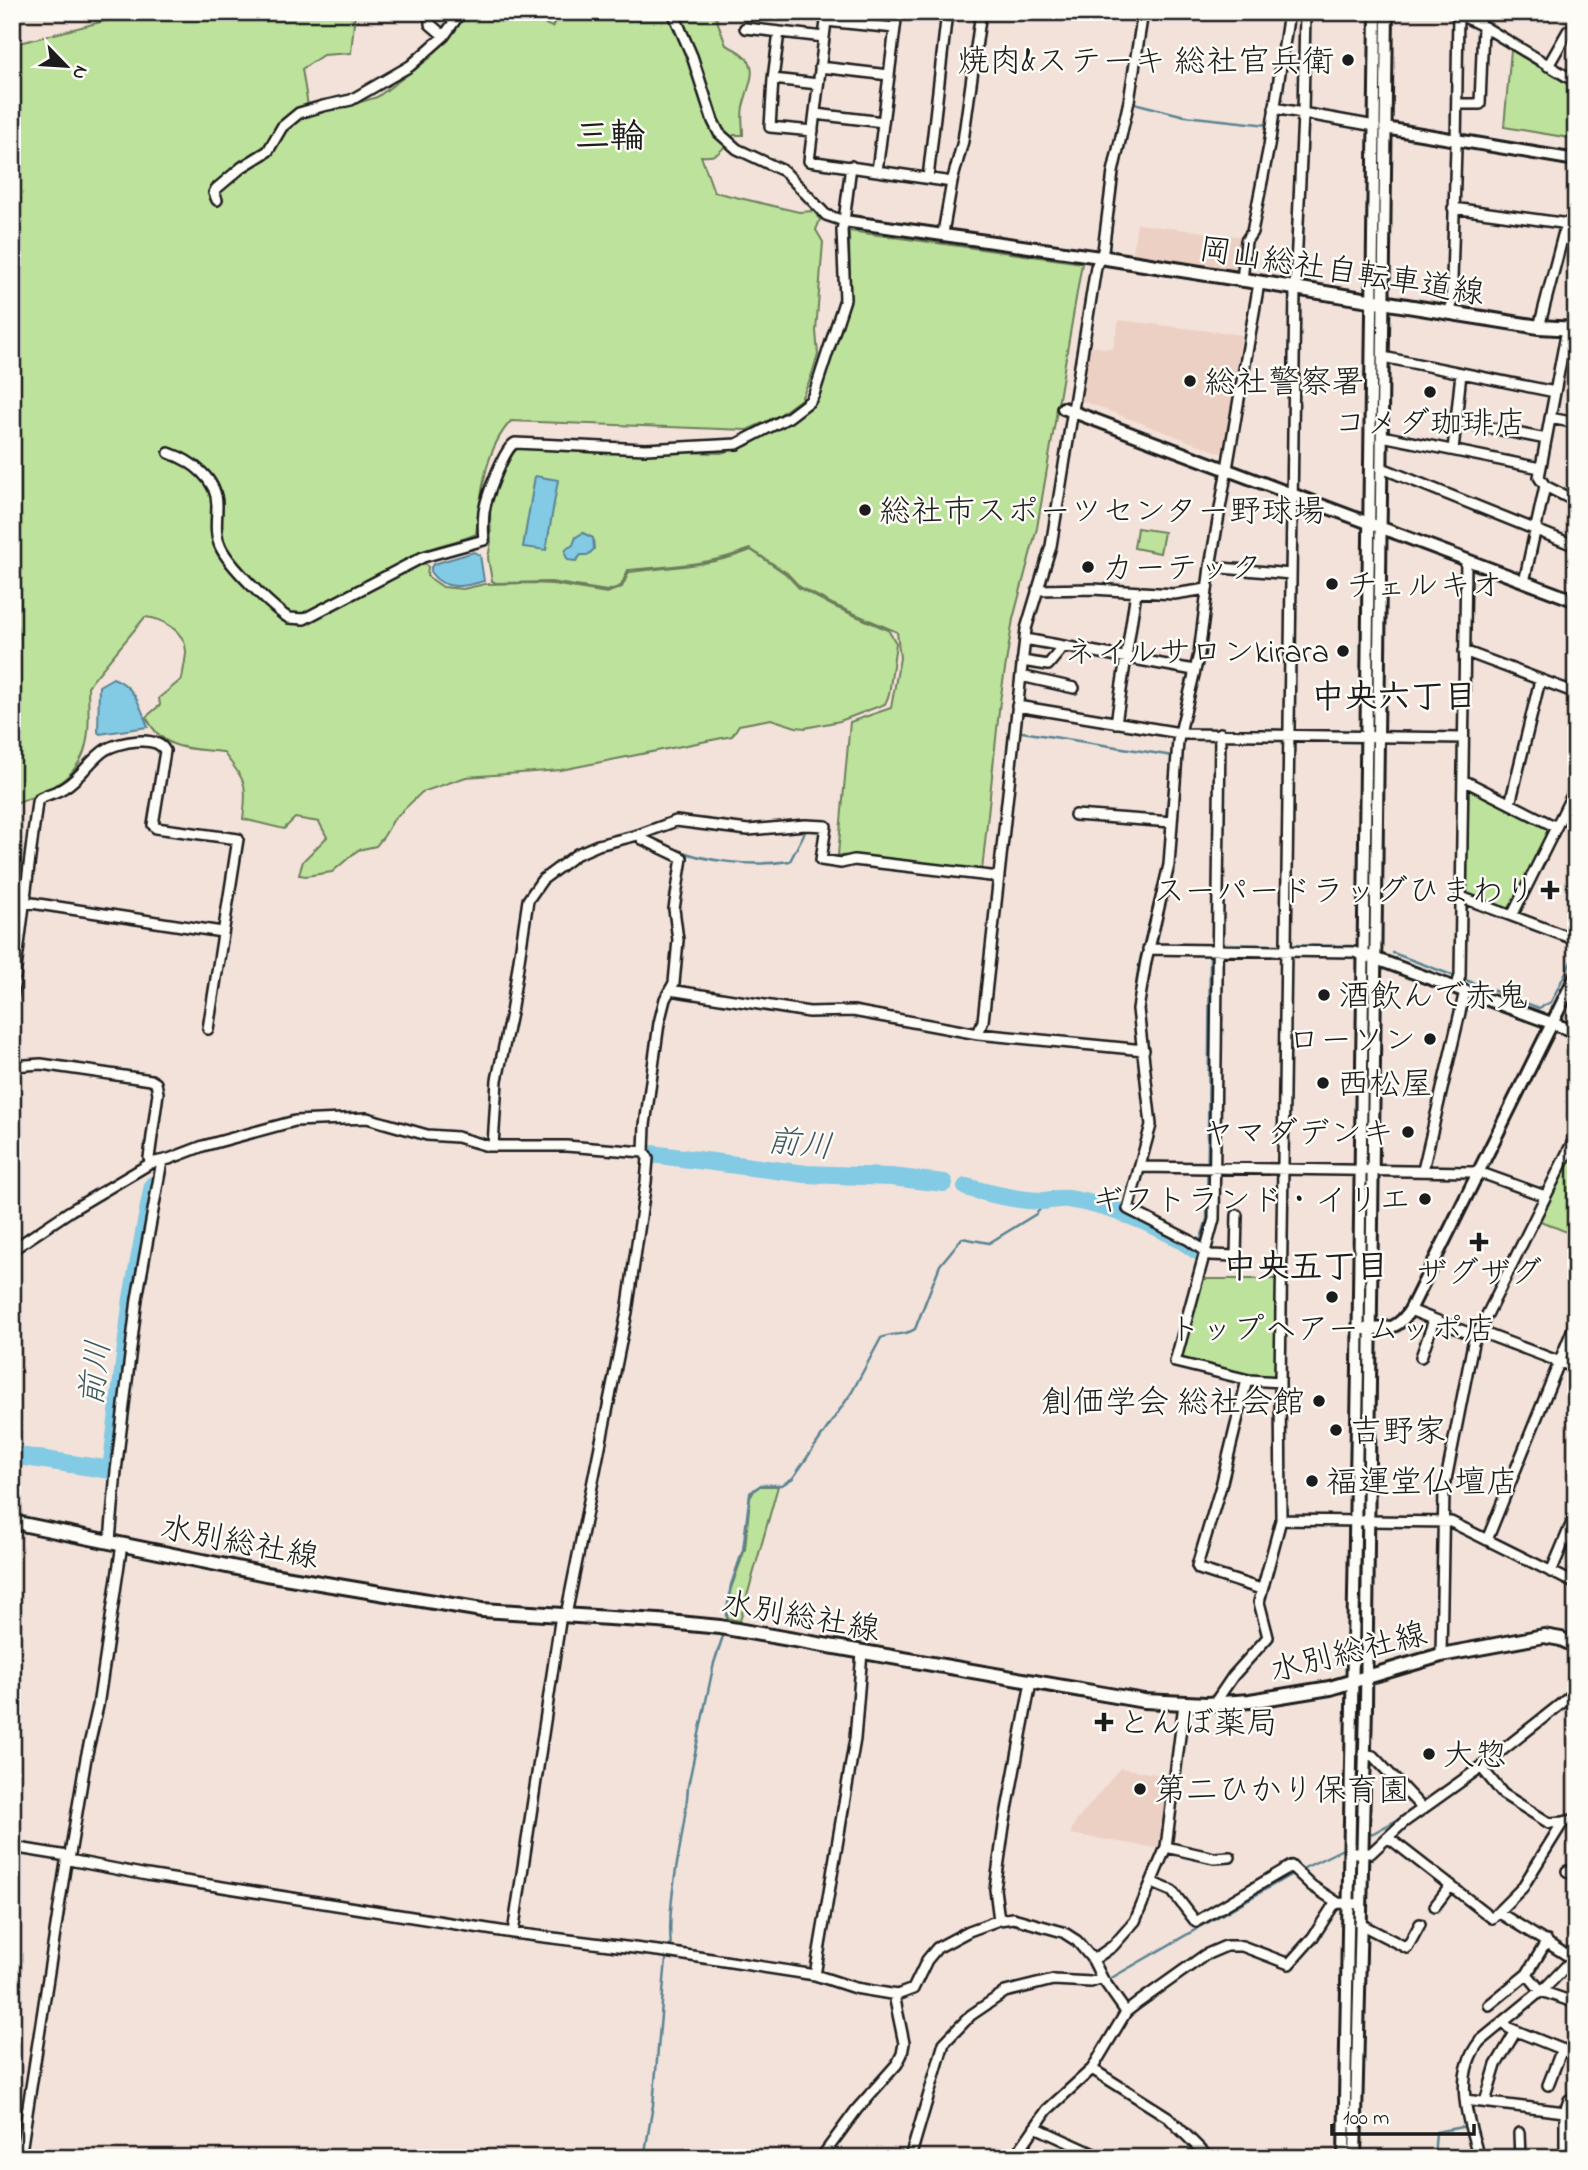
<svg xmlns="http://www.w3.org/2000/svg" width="1588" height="2170" font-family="'Indie Flower','Klee One',sans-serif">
  <rect width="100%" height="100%" fill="#f3e2d9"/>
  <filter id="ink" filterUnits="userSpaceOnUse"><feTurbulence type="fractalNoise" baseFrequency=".0143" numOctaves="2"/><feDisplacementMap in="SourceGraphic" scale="14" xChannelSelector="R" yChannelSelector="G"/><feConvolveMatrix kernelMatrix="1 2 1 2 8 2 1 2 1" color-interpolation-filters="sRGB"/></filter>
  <g filter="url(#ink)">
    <path fill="#ecd0c4" d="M1137,224L1247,237L1240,274L1132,257Z
      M1119,320L1242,335L1223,454L1080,400L1090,346L1113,349Z
      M1120,1768L1173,1777L1162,1849L1070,1834L1074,1824Z"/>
    <path fill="#bde29c" stroke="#6c7f5c" stroke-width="2" d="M139,12H355L351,53L323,55L302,69L308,106L337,99L351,105L377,97L430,58L468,12H518L552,27L557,18L554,12H714L726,45C764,62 751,75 743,107C741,116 743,126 743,135H734C721,149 721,158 701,156L714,192L799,212L814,211L820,220L816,230L823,242L816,331L818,355L810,380L801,399L778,416L747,430L511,421C484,450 481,496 476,534C457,543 436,544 418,554L428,567L427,576L443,587L463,589L485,584L529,583L552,584L607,593L622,587L629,572C670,567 712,566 751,550L786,574L799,588L833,606L888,630L896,643L889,695L885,704L840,721L805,728L796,727L771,719L739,725L732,736L561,770L466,777L422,792L394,819L384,836L376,846L358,850L332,872L306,876L299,875L303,861L327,837L319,822L295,818L284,829L243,819C248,780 245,782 223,752C189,748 164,752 146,717L160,705L159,698L182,679C183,670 186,660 186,651C185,631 162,618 145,617L88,686C89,736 94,767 43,793C33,798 22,799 12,805V45Z
      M1511,50L1576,89V139L1504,127Z
      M849,231L1082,263L1037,528L1013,619L1000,701L982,871L838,855L850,722L891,708L900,658L897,632L832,604L800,587L787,573L750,549C712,565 669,566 628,570L621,586L607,591L551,582L496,583L492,581L488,558L491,542L490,506L510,456L518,448L721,453L748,445L812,406L818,397L850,302Z
      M1137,528L1164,532L1160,553L1134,548Z
      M1470,786L1549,825L1550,830L1512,908L1507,910L1468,896L1465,892L1467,788Z
      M1576,1143V1236L1538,1220Z
      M1201,1279H1279L1278,1375L1273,1378L1261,1377L1182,1362L1179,1357Z
      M760,1486H778L740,1621L727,1618L730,1591L745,1549L750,1498L755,1489Z"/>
    <path fill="#83cae4" stroke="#5a8494" stroke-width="2" d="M535,476L558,480L546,550L523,547Z
      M583,533L593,538L594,549L588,555H581L576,561L568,560L565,554L566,549L573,545L576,537Z
      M474,552L480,555L484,581C465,587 444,591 431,573V567L434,564Z
      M113,678C135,686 141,708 148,727L100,734L98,732L99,686Z"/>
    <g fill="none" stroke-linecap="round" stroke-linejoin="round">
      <path stroke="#5a8494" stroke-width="2.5" d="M1134,103L1185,116L1268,125
        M1109,170L1124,99L1126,100
        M1098,248L1107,186
        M1183,700L1190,672
        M1022,732L1173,756
        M1166,817L1172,765
        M625,843L639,839
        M669,847C705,862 751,867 790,861L807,828
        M684,876L688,855
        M1222,944L1282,945
        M1289,945L1352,946
        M1393,953L1457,977
        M1463,979L1539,1008L1551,1002L1576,952
        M1137,1034C1127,978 1152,923 1163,868C1166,854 1166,839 1166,824
        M1122,1212L1146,1124L1143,1096
        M1197,1251L1207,1219L1210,956
        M726,1616L731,1585L743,1550L750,1493L761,1485H782L793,1478L852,1392L881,1338C892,1332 904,1337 915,1329L940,1265L962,1238L989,1243L1036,1214L1048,1200
        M1556,1702L1576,1682
        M1462,1775L1482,1760
        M1366,1837L1406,1815
        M1300,1870L1347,1847
        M671,1947C666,1893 685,1840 688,1786L714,1663L723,1636
        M1068,1985L1080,1987L1101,1984L1294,1873
        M1464,2064L1473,2043L1487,2030
        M644,2158L653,2105L666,1959
        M916,2158L928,2111
        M1434,2158L1436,2132L1467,2126"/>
      <path stroke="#83cae4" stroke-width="18" d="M651,1154L806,1174L891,1177L944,1183
        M966,1187C990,1194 1016,1200 1041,1201C1050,1201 1058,1198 1068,1199C1108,1205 1165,1226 1197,1251
        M12,1455L111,1470L132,1298L153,1185"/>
      <g stroke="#1c1c1c" stroke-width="14">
        <path id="minor" d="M430,12V24L444,36
          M1305,12L1303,114L1295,289L1280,1382L1281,1520L1451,1522L1576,1584
          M1456,13L1483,26L1576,82
          M745,28L824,37
          M895,28L826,21L809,161L877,171L897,12
          M779,32L773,79L818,84
          M1548,66L1568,31
          M820,67L889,75
          M773,79L770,127L813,131
          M1457,104H1480L1483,26
          M1274,108L1375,126
          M815,114L883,122
          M877,171L952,182
          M928,178L947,12
          M217,200L214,193L216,189L242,167L268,151L282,127L299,113L323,106L351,100L410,66L444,36L461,12
          M1453,208L1576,225
          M844,221L851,166
          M943,233L952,182L963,141L981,12
          M1242,281L1246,241L1252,232L1269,146L1289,12
          M1451,313L1456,147L1458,12
          M1539,327L1566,224
          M1383,357L1555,392
          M1550,418L1576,423
          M1456,421L1546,439
          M1382,436L1540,468
          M1453,450L1461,373
          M169,453C192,461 217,479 217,505C217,520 214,535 221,548C230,566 267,602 284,615L289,618L304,619L423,557L484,540C483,530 483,521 484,512C486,498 504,448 515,443L646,449L737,444L789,417L810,401L814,394L845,299L842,230L844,221L826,215L784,171L737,149L719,133L713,121L692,56L673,12
          M1382,468L1576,546
          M1545,486L1567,497
          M1210,567L1291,574
          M1524,582L1545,486L1539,477L1567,329
          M1037,590L1093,589L1174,594L1207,589
          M1025,639L1194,670
          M1464,651L1576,693
          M1022,661L1048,665L1063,647
          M1021,676L1074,688
          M1017,706L1186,734L1463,738
          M1116,723L1136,592
          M1220,733L1214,1219L1175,1362L1249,1380L1280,1382
          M1463,780L1556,827
          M1510,804L1540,680
          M1075,815L1172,822
          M12,894L26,896
          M1461,897L1576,940
          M25,902L222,932
          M1512,916L1576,787
          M1148,949L1354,952L1363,955
          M1456,988L1460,976L1466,560
          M670,990L809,1012L853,1011L978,1034L1144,1050
          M12,1001L37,802L40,798C48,794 58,792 65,787C81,777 90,760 105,750C118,742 157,734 165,751L153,825L156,828L238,839L208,1029
          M978,1034L983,1021L1026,629L1051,546L1096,267L1103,251L1113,172L1129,101L1143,12
          M12,1066L41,1064L151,1080L156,1083L158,1093L149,1158L151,1163
          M493,1146L497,1080L511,1013L528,900L542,880L577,854L598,845L638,835L676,821L748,830L805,825L826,826L821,860L841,863L854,860L999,877
          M1140,1167L1471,1172L1487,1175L1545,1196
          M1423,1170L1465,991
          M1237,1215L1236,1256L1210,1255L1189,1240L1128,1209L1151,1125L1138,1009L1146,961L1169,865L1178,741L1199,654L1210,567L1259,283
          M12,1250L70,1211L151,1163L169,1159L203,1146L295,1121L367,1118L427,1135L457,1137L488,1146H566L644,1152
          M1410,1310L1476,1336
          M1478,1331L1576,1368
          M1421,1357L1434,1320
          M1247,1380L1221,1486L1197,1566L1199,1569L1261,1589
          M1487,1540L1576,1321
          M110,1541L116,1471L137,1299L162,1161
          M1551,1572L1576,1513
          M566,1615L627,1312L646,1182L648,1158L644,1152L645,1125L659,1023L665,999L674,983L678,940L674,909L682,858L642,839
          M1441,1655L1444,1490L1473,1343L1576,1135
          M1214,1704L1233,1676L1268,1637L1259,1602L1281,1520
          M1364,1754L1373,1756L1423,1809
          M1481,1767L1503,1794L1549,1823L1563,1822
          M1389,1838L1492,1918L1522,1888L1563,1822L1576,1819
          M12,1847L67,1856L69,1860L147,1875L513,1933L666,1952L815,1975L855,1988L897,1995L913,1989L927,1960L937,1948L969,1931L999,1920L1013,1918L1063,1932L1077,1941L1093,1960L1102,1978L1126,2012
          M1166,1847L1214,1858L1230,1857
          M1356,1853H1371L1404,1822L1481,1767L1576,1692
          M69,1860L86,1758L98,1706L122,1544
          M1567,1871L1576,1877
          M1153,1883L1172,1891L1196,1922L1291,1866L1312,1886L1338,1903
          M1435,1906L1451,1885
          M1498,1912L1573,1959
          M999,1920L995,1889L1004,1826L1031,1682
          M1360,1924L1407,1948L1420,1924
          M513,1933L561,1615
          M1093,1960L1113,1946L1135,1921L1166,1847L1184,1704
          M1527,1974L1541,1991L1576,2003
          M815,1975L855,1739L862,1652
          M1489,2005L1527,1974L1547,1941
          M1503,2022L1509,2028L1576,2055
          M1092,2069L1168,2117L1209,2158
          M1548,2085L1562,2049
          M1465,2100L1565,2112
          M1485,2102L1496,2065L1516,2031
          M1035,2127L1103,2158
          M1519,2133L1520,2158
          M20,2158L67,1856
          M821,2158L857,2109L897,2064L902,2054L904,2043L894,1995
          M910,2158L944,2043L971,2015L1005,1992L1053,1980L1091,1982L1102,1978
          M1014,2158L1047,2110L1092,2069L1126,2012L1139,2002L1205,1955L1226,1946H1242L1289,1964L1313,1937L1333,1906L1338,1903L1360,1904
          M1479,2158C1468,2119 1452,2076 1480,2041L1547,1986L1576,1956
          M1565,2158V2112L1569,2100"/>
      </g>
      <g stroke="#1c1c1c" stroke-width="16">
        <path id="tertiary" d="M1385,128L1576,160
          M844,221L1100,257
          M1063,408L1576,601
          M1368,956L1576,1032
          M1364,1329C1387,1328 1397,1331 1410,1310L1576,975
          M1344,2158L1358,1368L1376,12
          M1355,2158L1366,1706L1387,12"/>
      </g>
      <g stroke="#1c1c1c" stroke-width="18">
        <path id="secondary" d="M1100,257L1539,327L1576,329
          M12,1522L266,1574L482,1610L658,1621L720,1627L1144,1701L1207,1704L1250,1701L1330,1688L1441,1655L1544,1636L1561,1639L1576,1646"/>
      </g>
      <use href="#minor" stroke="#fdfcf7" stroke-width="9"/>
      <use href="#tertiary" stroke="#fdfcf7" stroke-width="10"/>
      <use href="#secondary" stroke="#fdfcf7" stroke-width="12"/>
    </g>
  </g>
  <g fill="#1c1c1c" stroke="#fdfcf7" stroke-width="2.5">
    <circle cx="1348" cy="60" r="7"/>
    <circle cx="1190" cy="381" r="7"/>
    <circle cx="1430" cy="392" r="7"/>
    <circle cx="865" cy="510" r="7"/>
    <circle cx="1088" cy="567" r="7"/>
    <circle cx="1332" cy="584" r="7"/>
    <circle cx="1343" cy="651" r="7"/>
    <path d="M1546.5 879.5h7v7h7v7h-7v7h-7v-7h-7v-7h7z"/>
    <circle cx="1324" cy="995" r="7"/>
    <circle cx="1430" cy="1039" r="7"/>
    <circle cx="1323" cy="1083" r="7"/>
    <circle cx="1408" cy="1132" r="7"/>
    <circle cx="1425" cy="1199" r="7"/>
    <path d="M1475.5 1231.5h7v7h7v7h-7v7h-7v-7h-7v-7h7z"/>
    <circle cx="1332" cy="1297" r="7"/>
    <circle cx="1319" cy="1401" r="7"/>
    <circle cx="1336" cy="1430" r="7"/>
    <circle cx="1312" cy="1481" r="7"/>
    <path d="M1100.5 1711.5h7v7h7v7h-7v7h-7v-7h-7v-7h7z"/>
    <circle cx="1429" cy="1754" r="7"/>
    <circle cx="1140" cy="1789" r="7"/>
  </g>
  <g text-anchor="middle" stroke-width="5" stroke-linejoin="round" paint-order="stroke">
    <g font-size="32" fill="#1c1c1c" stroke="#fdfcf7" text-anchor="start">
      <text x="1334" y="71" text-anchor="end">焼肉&amp;ステーキ 総社官兵衛</text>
      <text x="1204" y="392">総社警察署</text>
      <text x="1430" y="433" text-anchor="middle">コメダ珈琲店</text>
      <text x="879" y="521">総社市スポーツセンター野球場</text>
      <text x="1102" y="578">カーテック</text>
      <text x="1346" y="595">チェルキオ</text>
      <text x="1329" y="662" text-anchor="end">ネイルサロンkirara</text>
      <text x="1536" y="901" text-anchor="end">スーパードラッグひまわり</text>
      <text x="1338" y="1006">酒飲んで赤鬼</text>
      <text x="1416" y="1050" text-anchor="end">ローソン</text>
      <text x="1337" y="1094">西松屋</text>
      <text x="1394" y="1143" text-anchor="end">ヤマダデンキ</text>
      <text x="1411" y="1210" text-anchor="end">ギフトランド・イリエ</text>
      <text x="1479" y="1283" text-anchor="middle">ザグザグ</text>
      <text x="1332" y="1339" text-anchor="middle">トップヘアー ムッポ店</text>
      <text x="1305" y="1412" text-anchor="end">創価学会 総社会館</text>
      <text x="1350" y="1441">吉野家</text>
      <text x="1326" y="1492">福運堂仏壇店</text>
      <text x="1118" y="1733">とんぼ薬局</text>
      <text x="1443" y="1765">大惣</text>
      <text x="1154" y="1800">第二ひかり保育園</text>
    </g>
    <g font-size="32" fill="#1c1c1c" stroke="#fdfcf7">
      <text transform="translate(1342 270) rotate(9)" y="11">岡山総社自転車道線</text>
      <text transform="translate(240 1541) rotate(11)" y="11">水別総社線</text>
      <text transform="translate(801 1615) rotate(10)" y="11">水別総社線</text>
      <text transform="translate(1348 1651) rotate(-14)" y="11">水別総社線</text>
    </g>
    <g font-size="33" font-weight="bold" fill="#1c1c1c" stroke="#fdfcf7">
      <text x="1394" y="707">中央六丁目</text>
      <text x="1306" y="1277">中央五丁目</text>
    </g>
    <g font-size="33" font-style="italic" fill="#405962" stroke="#fdfcf7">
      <text transform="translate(800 1142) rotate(6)" y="12">前川</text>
      <text transform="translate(93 1373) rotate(-83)" y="12">前川</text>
    </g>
    <g font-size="35" font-weight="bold" fill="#1c1c1c" stroke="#fdfcf7">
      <text x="610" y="147">三輪</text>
    </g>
  </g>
  <rect width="1588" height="2170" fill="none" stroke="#fdfcf7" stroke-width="42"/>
  <rect x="21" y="21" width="1546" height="2128" fill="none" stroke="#1c1c1c" stroke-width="2.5" filter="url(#ink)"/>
  <g transform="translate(66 66) rotate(115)" stroke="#fdfcf7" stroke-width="5" paint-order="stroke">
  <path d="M0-5L12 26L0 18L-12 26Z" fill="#1c1c1c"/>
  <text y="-10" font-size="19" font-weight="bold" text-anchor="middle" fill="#1c1c1c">N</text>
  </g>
  <path d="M1332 2124v10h142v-10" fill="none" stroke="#1c1c1c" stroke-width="3.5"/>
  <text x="1343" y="2124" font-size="21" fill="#1c1c1c" stroke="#fdfcf7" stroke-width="5" paint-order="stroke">100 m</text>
</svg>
